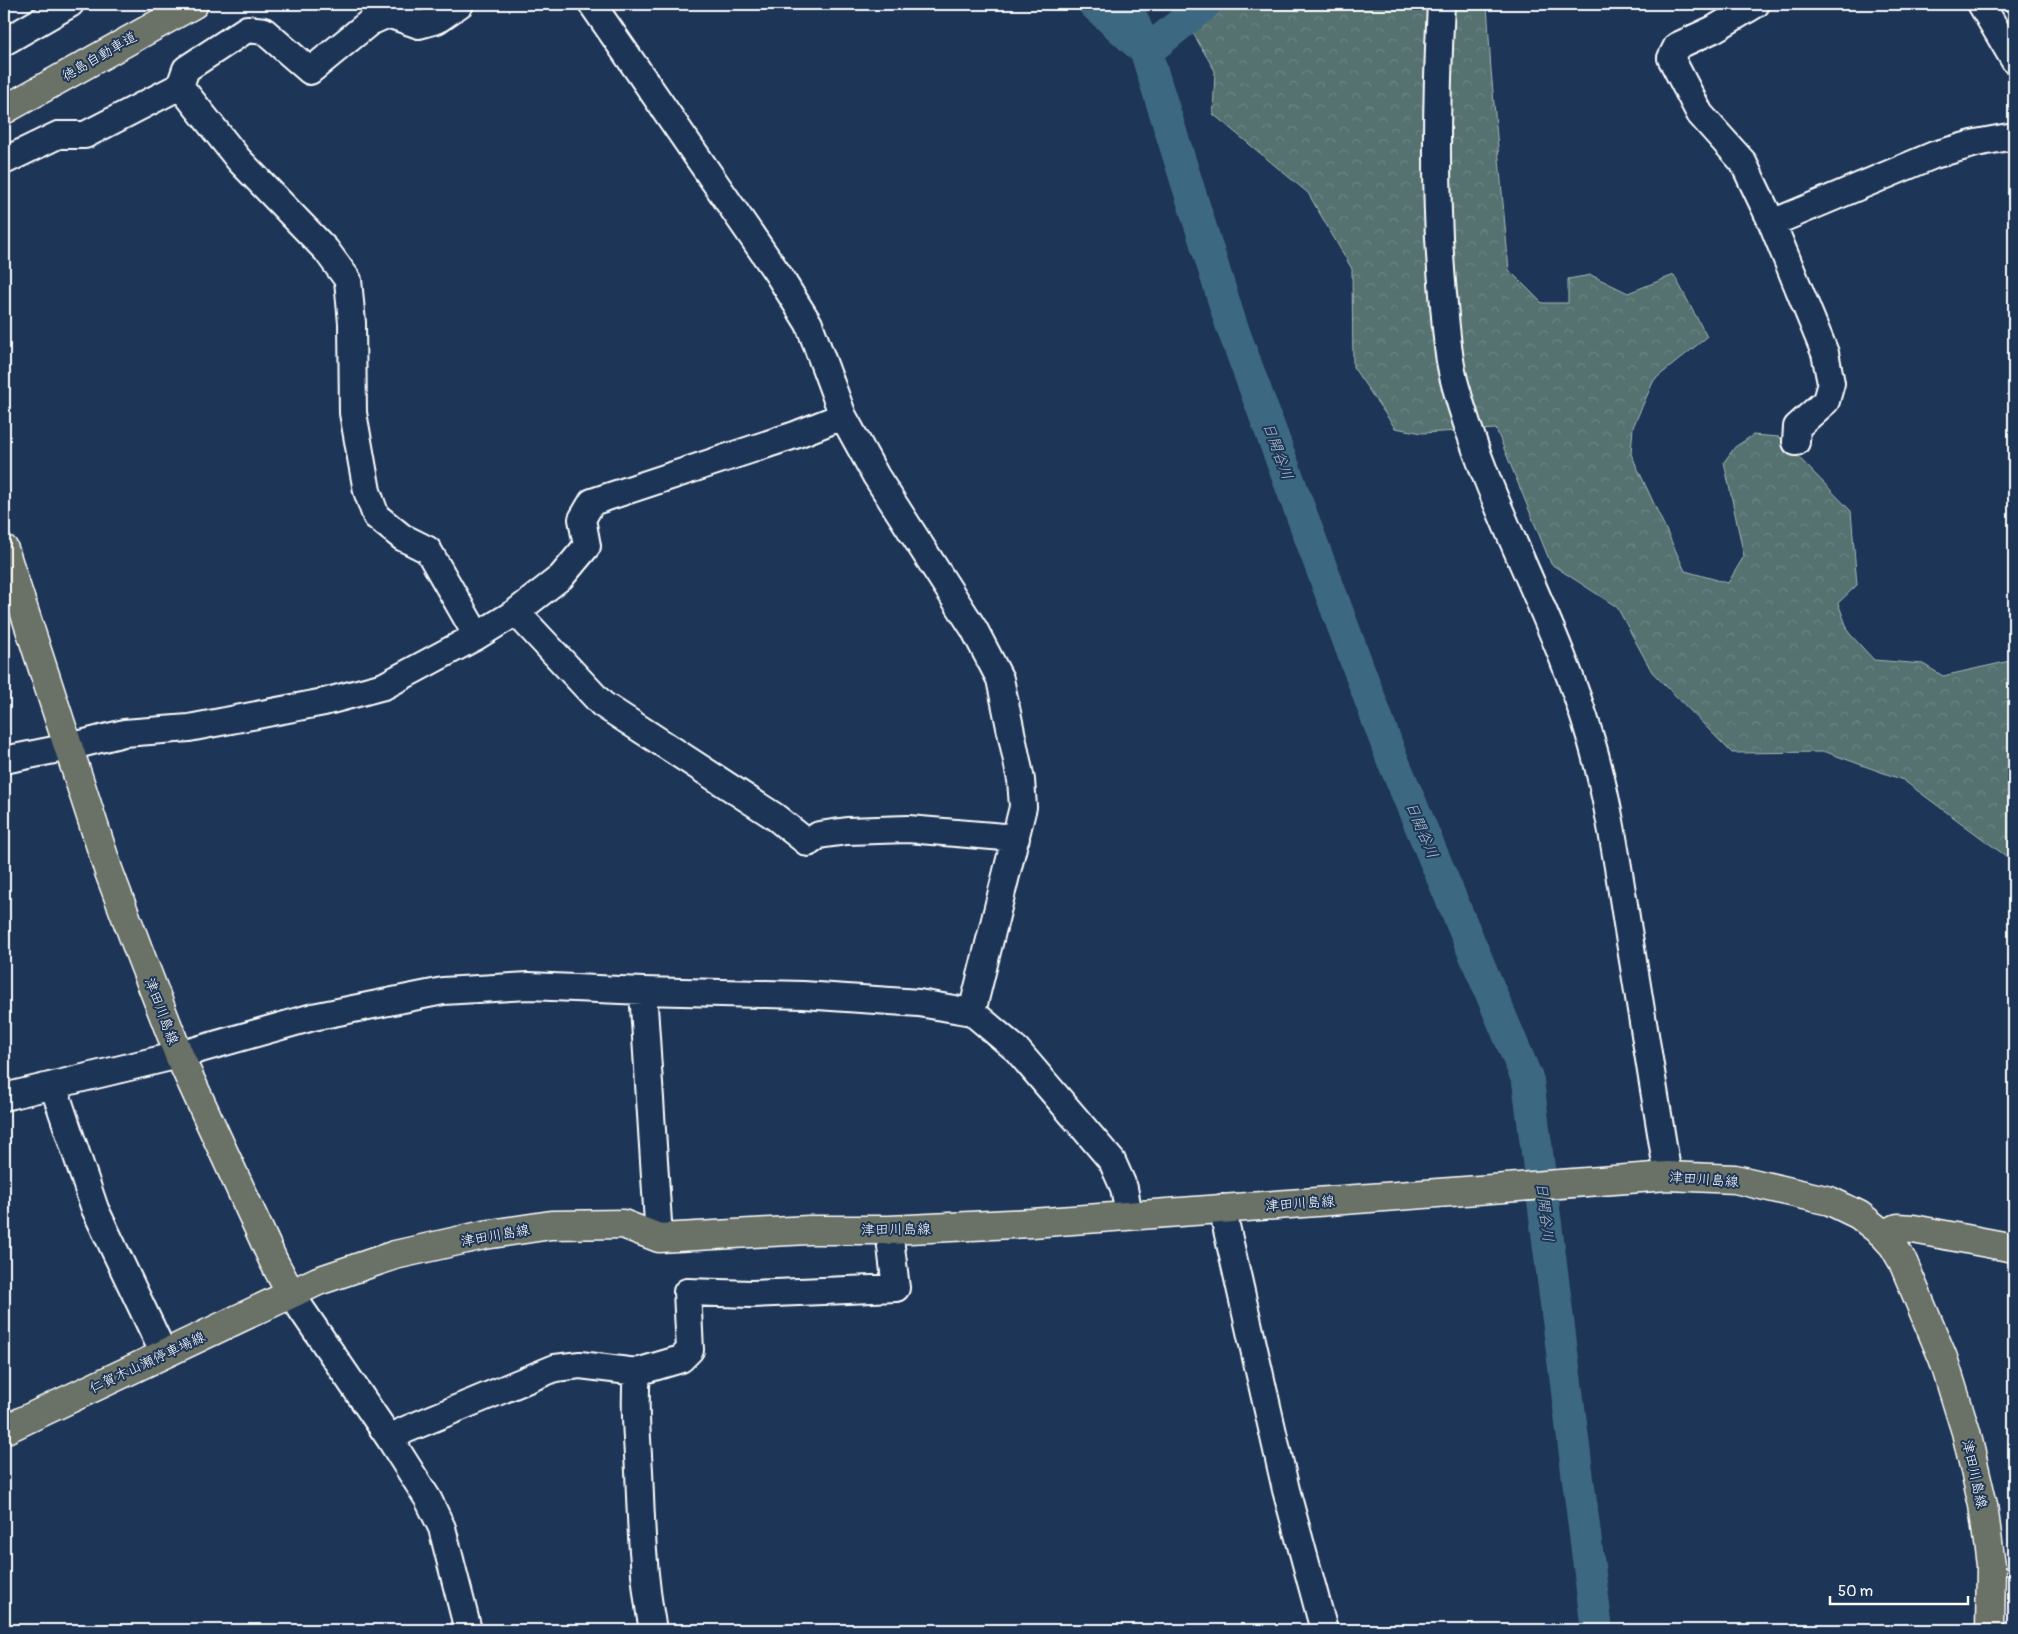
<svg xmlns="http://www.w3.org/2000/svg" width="2018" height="1634" font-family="Pangolin,'Klee One',sans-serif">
  <defs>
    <pattern id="forest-crowns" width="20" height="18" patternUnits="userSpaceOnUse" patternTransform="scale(1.25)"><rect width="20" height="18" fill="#54716f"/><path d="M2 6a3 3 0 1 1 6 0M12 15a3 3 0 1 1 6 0" fill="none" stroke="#6e8685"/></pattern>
  </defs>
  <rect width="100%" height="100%" fill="#1d3557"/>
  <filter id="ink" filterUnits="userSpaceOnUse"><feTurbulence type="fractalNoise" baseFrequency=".02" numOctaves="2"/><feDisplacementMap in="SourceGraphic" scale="10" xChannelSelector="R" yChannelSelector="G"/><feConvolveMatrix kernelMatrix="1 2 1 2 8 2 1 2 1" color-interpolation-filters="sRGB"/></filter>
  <g filter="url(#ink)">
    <path fill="url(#forest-crowns)" stroke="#aab8b7" d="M1176,4H1487L1491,70L1509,270L1542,303H1568V279L1591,275L1628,293L1674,275L1707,337L1654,380L1633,427L1631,454L1685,571L1728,583L1744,556L1724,462L1735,447L1753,435L1779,437L1851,511L1857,585L1838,603L1849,633L1874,660L1923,664L1943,676L2014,660V862L1903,780L1826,752L1732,753L1652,672L1617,607L1551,564L1496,429L1422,433L1395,428L1353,367L1352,269L1308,193L1213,114L1215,71Z"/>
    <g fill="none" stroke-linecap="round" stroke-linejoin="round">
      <path stroke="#3c6881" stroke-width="32" d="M1094,4L1139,45
        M1126,4L1146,52L1231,324L1391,756L1528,1081L1597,1630
        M1146,52L1205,4"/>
      <g stroke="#fff" stroke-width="30">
        <path id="minor" d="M592,4L778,274L809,324L843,416L876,476L974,629L1000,679L1021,780L1023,807L972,1012
          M1441,4C1436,100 1434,198 1443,294C1446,324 1447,355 1455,384C1488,507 1556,618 1591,740C1609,802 1618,867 1628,930C1641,1012 1655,1094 1668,1176
          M1756,4L1714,29L1677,46L1671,58L1700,114L1743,162L1772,223L1825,353L1831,383L1826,401L1797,427L1796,442
          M1981,4L2014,60
          M4,42L70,4
          M180,86L239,160L326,250L348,280L352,323L353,413L367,491L376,516L402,537L428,550L477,636
          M4,161L58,135H85L180,86L186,69L247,29L264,31L310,71L370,22L388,14L419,25L437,20L460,4
          M1772,223L1934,155L1976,143L2014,136
          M516,612L602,704L774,816L808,843L819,835L847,831L908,829L1016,838
          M4,760L69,747L124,733L189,728L324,702L384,686L477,636L516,612L561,577L587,546L582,519L592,502L795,435L843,416
          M643,991L659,1238
          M53,1085L95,1209L164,1354
          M4,1097L179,1055L313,1017L443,991L529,986L643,991L803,995L919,1003L972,1012L1017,1050L1112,1161L1124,1188L1129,1215
          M1222,1208L1286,1490L1324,1630
          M291,1294L390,1439L428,1499L442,1528L468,1630
          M637,1372L681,1359L690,1350L687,1292L752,1294L896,1288L889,1230
          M390,1439L405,1430L555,1368L580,1365L637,1372C634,1405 637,1438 639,1471C641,1524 643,1578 653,1630"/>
      </g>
      <g stroke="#fff" stroke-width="31">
        <path id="major" d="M4,549L109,872L141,957L179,1055L273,1260L291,1294
          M1883,1234L1898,1228L1913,1229L2014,1248
          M4,1430L318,1281L395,1255L484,1235L551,1225L623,1224L659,1238L809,1230H889L1032,1223L1668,1176L1735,1179L1830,1201L1859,1215L1883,1234L1893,1245L1903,1262L1943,1358L1966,1432L1983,1505L1991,1565L1990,1630"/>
      </g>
      <g stroke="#fff" stroke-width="31">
        <path id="highway" d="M4,110L194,4"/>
      </g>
      <use href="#minor" stroke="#1d3557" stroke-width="26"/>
      <use href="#major" stroke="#6a7166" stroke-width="28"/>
      <use href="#highway" stroke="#6a7166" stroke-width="28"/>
    </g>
  </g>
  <g text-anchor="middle" stroke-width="4" stroke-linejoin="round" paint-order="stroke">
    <g font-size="14" fill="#fff" stroke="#1d3557">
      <text transform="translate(99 56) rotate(-30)" y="5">徳島自動車道</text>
      <text transform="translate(162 1011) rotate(69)" y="5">津田川島線</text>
      <text transform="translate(1704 1179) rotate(4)" y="5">津田川島線</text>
      <text transform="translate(1300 1203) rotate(-4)" y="5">津田川島線</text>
      <text transform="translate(896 1229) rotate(-1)" y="5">津田川島線</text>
      <text transform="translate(495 1235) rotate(-10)" y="5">津田川島線</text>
      <text transform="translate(147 1362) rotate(-25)" y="5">仁賀木山瀬停車場線</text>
      <text transform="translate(1975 1474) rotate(77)" y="5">津田川島線</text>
    </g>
    <g font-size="15" font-style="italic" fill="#b1c3cd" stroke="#1d3557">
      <text transform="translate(1278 451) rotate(70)" y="5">日開谷川</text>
      <text transform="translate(1422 830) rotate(67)" y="5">日開谷川</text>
      <text transform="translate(1545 1212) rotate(83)" y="5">日開谷川</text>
    </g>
  </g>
  <rect width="2018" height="1634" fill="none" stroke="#1d3557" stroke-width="20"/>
  <rect x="10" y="10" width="1998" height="1614" fill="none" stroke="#fff" stroke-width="2" filter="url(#ink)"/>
  <path d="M1830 1596v8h138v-8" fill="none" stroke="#ffffff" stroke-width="2.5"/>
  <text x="1838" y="1596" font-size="15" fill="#ffffff" stroke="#1d3557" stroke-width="4" paint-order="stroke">50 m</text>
</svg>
